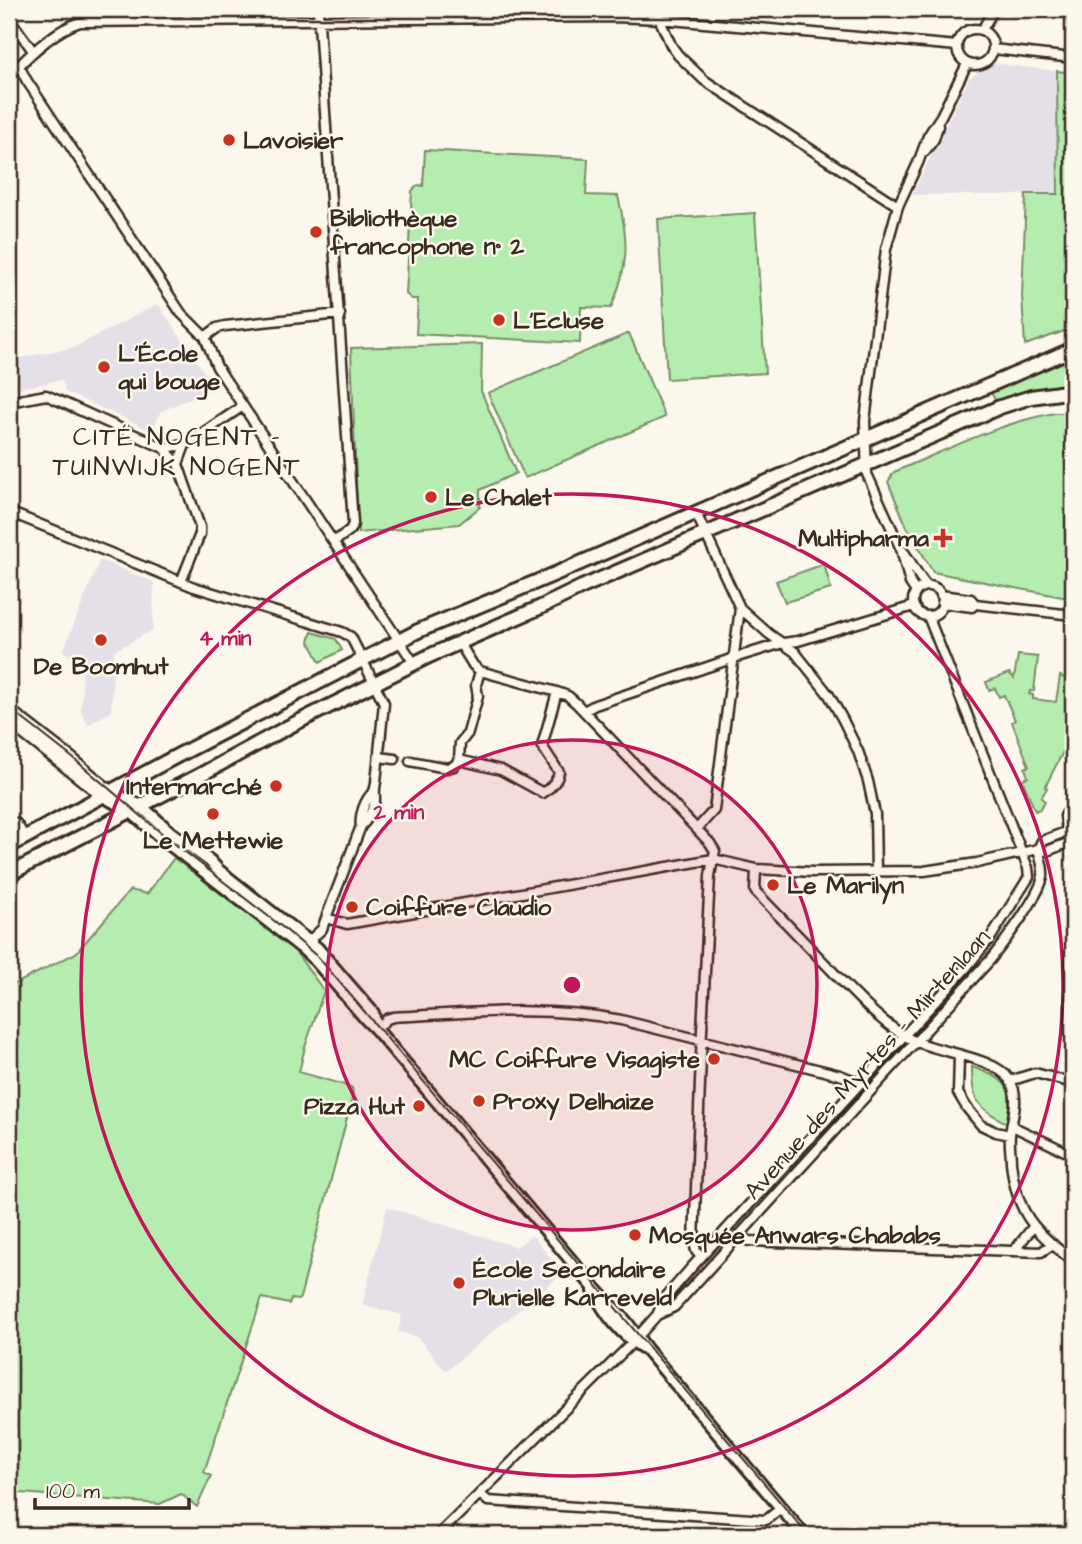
<svg xmlns="http://www.w3.org/2000/svg" width="1082" height="1544" font-family="'Architects Daughter',sans-serif">
  <rect width="100%" height="100%" fill="#fbf7ec"/>
  <filter id="ink" filterUnits="userSpaceOnUse"><feTurbulence type="fractalNoise" baseFrequency=".0143" numOctaves="2"/><feDisplacementMap in="SourceGraphic" scale="14" xChannelSelector="R" yChannelSelector="G"/><feConvolveMatrix kernelMatrix="1 2 1 2 8 2 1 2 1" color-interpolation-filters="sRGB"/></filter>
  <g filter="url(#ink)">
    <path fill="#e5e0e7" d="M993,63L1057,71L1058,195H912L969,78Z
      M158,304L215,388L161,411L152,431L65,392L62,380L9,390V360L75,347Z
      M100,560L154,582L153,630L114,651L111,712L88,725L81,712L83,666L63,651Z
      M387,1207L517,1247L532,1235L563,1273L446,1371L417,1337L398,1332L402,1315L362,1305Z"/>
    <path fill="#b5edb0" stroke="#788c67" stroke-width="2" d="M1057,71L1073,73V328L1025,345L1022,296L1026,194H1058Z
      M425,150L588,159L586,195L618,196C629,241 629,266 611,308L581,307L580,343L416,334L418,299H412L406,294L412,191L418,185L423,186Z
      M755,213L765,373L667,379L658,219Z
      M629,333L665,417L525,478L488,393Z
      M482,344L481,391L516,473L480,490V507L459,524L358,533L351,348Z
      M1073,354V387L997,403L990,391Z
      M1055,413H1073V599L933,572L907,527L888,482L894,472C947,450 998,423 1055,413Z
      M824,564L831,589L785,602L776,581Z
      M312,632L336,639L342,650L320,662L309,641Z
      M1018,655L1038,657L1034,691H1030L1029,694L1033,695V699L1056,702L1060,676L1073,681V734L1066,732L1063,736L1065,738L1064,742L1065,748L1045,787L1047,788L1041,798L1045,801L1040,809L1035,811L1022,779L1028,777L1025,768L1029,766L1012,722L1015,720L1004,695L999,697L995,688L989,690L986,682L1009,673L1014,678Z
      M174,858L291,946L324,991L305,1047L299,1072L348,1086L352,1088L353,1095L300,1298L298,1300L291,1299L289,1304L262,1298L204,1472L211,1476L197,1507L181,1494L160,1504L9,1492V987L76,953L130,890L147,894Z
      M972,1067C1006,1079 1016,1086 1006,1123C977,1106 972,1102 972,1067Z"/>
    <g fill="none" stroke-linecap="round" stroke-linejoin="round">
      <g stroke="#3b2a1e" stroke-width="13">
        <path id="minor" d="M187,9V22
          M318,9L353,524L350,530L334,542
          M655,9L671,45L678,55L704,80L898,206
          M9,18L33,51
          M450,19L451,9
          M957 47a18 18 0 1 1 36 0a18 18 0 1 1-36 0Z
          M982,30L994,9
          M993,49L1073,58
          M925,151L934,139L938,126
          M205,337L217,328L225,326L340,314
          M9,402L46,395L164,448L178,464
          M164,448L185,445
          M9,512L194,587L342,632L351,637L384,703L376,782C374,791 375,792 375,800C374,808 367,821 361,826
          M696,513L740,608L769,634L795,652L829,695L843,720L858,751L868,781L875,814L876,872
          M903,551C912,562 917,576 927,586
          M181,582L200,534V527L178,464L185,445L243,406
          M913 601a15 15 0 1 1 30 0a15 15 0 1 1-30 0Z
          M916,592L910,583L901,549L867,474L865,421L886,249L898,206L918,163L928,136L941,116L967,64
          M941,595L971,599L975,604
          M942,603L972,607L975,604L1073,615
          M459,642L473,665L480,671L557,692L568,696L576,703L710,843L715,851L713,859L756,869L755,891C782,919 809,947 836,975C857,997 878,1019 903,1035C931,1053 993,1055 1009,1079C1021,1098 1012,1115 1010,1135C1009,1144 1011,1153 1011,1162C1016,1213 1034,1231 1073,1261
          M414,663L217,367L205,337L181,313L27,81L19,66C34,50 58,29 80,22L615,17L660,19L957,46
          M584,711L595,705L734,658L783,643L798,641L914,606
          M379,757L395,759
          M459,760L501,770L543,793C550,788 558,781 559,772L542,746L557,692
          M410,761L447,768L454,766L459,760L460,743L468,733L478,696L476,685L480,671
          M9,821L16,823L25,837
          M697,829L714,810L740,608
          M1071,833L1067,831L1065,816L1073,802
          M1038,849L1042,841L1073,829
          M756,869L813,872L924,871L977,863L1038,849L1047,851L1073,841
          M326,918L347,924L713,859L710,876L702,1030L694,1242L696,1251L701,1257
          M307,943L322,929L326,918L361,826C359,815 365,800 373,792
          M376,1029L387,1019L393,1017C469,1013 545,1005 621,1020L840,1075L853,1080L859,1084
          M959,1056L958,1093L967,1108L981,1125L996,1132L1010,1135
          M1010,1081L1035,1073L1073,1083
          M1012,1126L1073,1155
          M740,1235L749,1241L1041,1252L1053,1244
          M1014,1251L1033,1227
          M657,1315L674,1307L991,959C1003,944 1041,894 1043,876C1044,867 1040,858 1038,849
          M480,1494L488,1501L766,1520L781,1508
          M438,1535L633,1342L657,1315L664,1299L692,1267L966,968L991,937L1029,877L1028,868L928,616"/>
      </g>
      <g stroke="#3b2a1e" stroke-width="15">
        <path id="tertiary" d="M9,710L72,759L111,792
          M9,722L103,796"/>
      </g>
      <g stroke="#3b2a1e" stroke-width="16">
        <path id="secondary" d="M111,792L141,806L170,832L210,861L218,870L317,948L373,1013L376,1029
          M103,796L130,811L164,840L302,948L316,961L366,1019L376,1029L591,1284L627,1323L647,1350L804,1535
          M594,1291C604,1312 621,1335 642,1347"/>
      </g>
      <g stroke="#3b2a1e" stroke-width="18">
        <path id="primary" d="M9,846L175,757L418,631L555,574L1073,349
          M9,874L200,775L288,727L429,656L541,607L582,587L1000,407L1031,397L1073,391"/>
      </g>
      <use href="#minor" stroke="#fbf7ec" stroke-width="8"/>
      <use href="#tertiary" stroke="#fbf7ec" stroke-width="10"/>
      <use href="#secondary" stroke="#fbf7ec" stroke-width="10"/>
      <use href="#primary" stroke="#fbf7ec" stroke-width="12"/>
      <path stroke="#3b2a1e" stroke-width="2" d="M9,708L73,758L166,837L286,930L319,958L808,1535"/>
    </g>
  </g>
  <circle cx="572" cy="985" r="245" fill="#c2185b" fill-opacity=".12"/>
  <g fill="none" stroke="#c2185b" stroke-width="3.5">
    <circle cx="572" cy="985" r="245"/>
    <circle cx="572" cy="985" r="491"/>
  </g>
  <g fill="#c8321e" stroke="#fbf7ec" stroke-width="2.5">
    <circle cx="229" cy="140" r="7"/>
    <circle cx="316" cy="232" r="7"/>
    <circle cx="499" cy="320" r="7"/>
    <circle cx="104" cy="367" r="7"/>
    <circle cx="431" cy="497" r="7"/>
    <path d="M939.5 527.5h7v7h7v7h-7v7h-7v-7h-7v-7h7z"/>
    <circle cx="101" cy="640" r="7"/>
    <circle cx="276" cy="786" r="7"/>
    <circle cx="213" cy="814" r="7"/>
    <circle cx="773" cy="885" r="7"/>
    <circle cx="352" cy="907" r="7"/>
    <circle cx="714" cy="1059" r="7"/>
    <circle cx="479" cy="1101" r="7"/>
    <circle cx="419" cy="1106" r="7"/>
    <circle cx="635" cy="1235" r="7"/>
    <circle cx="459" cy="1283" r="7"/>
  </g>
  <g text-anchor="middle" stroke-width="5" stroke-linejoin="round" paint-order="stroke">
    <g font-size="24" font-weight="bold" fill="#3b2a1e" stroke="#fbf7ec" text-anchor="start">
      <text x="243" y="148">Lavoisier</text>
      <text x="330" y="226">Bibliothèque<tspan x="330" dy="28">francophone n° 2</tspan></text>
      <text x="513" y="328">L'Ecluse</text>
      <text x="118" y="361">L'École<tspan x="118" dy="28">qui bouge</tspan></text>
      <text x="445" y="505">Le Chalet</text>
      <text x="929" y="546" text-anchor="end">Multipharma</text>
      <text x="101" y="674" text-anchor="middle">De Boomhut</text>
      <text x="262" y="794" text-anchor="end">Intermarché</text>
      <text x="213" y="848" text-anchor="middle">Le Mettewie</text>
      <text x="787" y="893">Le Marilyn</text>
      <text x="366" y="915">Coiffure Claudio</text>
      <text x="700" y="1067" text-anchor="end">MC Coiffure Visagiste</text>
      <text x="493" y="1109">Proxy Delhaize</text>
      <text x="405" y="1114" text-anchor="end">Pizza Hut</text>
      <text x="649" y="1243">Mosquée Anwars Chababs</text>
      <text x="473" y="1277">École Secondaire<tspan x="473" dy="28">Plurielle Karreveld</tspan></text>
    </g>
    <g font-size="24" fill="#3b2a1e" stroke="#fbf7ec">
      <text transform="translate(867 1064) rotate(-48)" y="8">Avenue des Myrtes - Mirtenlaan</text>
    </g>
    <g font-size="26" letter-spacing="2" fill="#3b2a1e" stroke="#fbf7ec">
      <text x="177" y="445">CITÉ NOGENT -<tspan x="177" dy="30">TUINWIJK NOGENT</tspan></text>
    </g>
  </g>
  <circle cx="572" cy="985" r="10" fill="#c2185b" stroke="#fbf7ec" stroke-width="3.5"/>
  <g font-size="21" text-anchor="middle" font-weight="bold" fill="#c2185b" stroke="#fbf7ec" stroke-width="5" stroke-linejoin="round" paint-order="stroke">
    <text x="225" y="645">4 min</text>
    <text x="399" y="819">2 min</text>
  </g>
  <rect width="1082" height="1544" fill="none" stroke="#fbf7ec" stroke-width="35"/>
  <rect x="18" y="18" width="1047" height="1509" fill="none" stroke="#3b2a1e" stroke-width="2.5" filter="url(#ink)"/>
  <path d="M35 1498v10h154v-10" fill="none" stroke="#3b2a1e" stroke-width="3.5"/>
  <text x="46" y="1498" font-size="21" fill="#3b2a1e" stroke="#fbf7ec" stroke-width="5" paint-order="stroke">100 m</text>
</svg>
